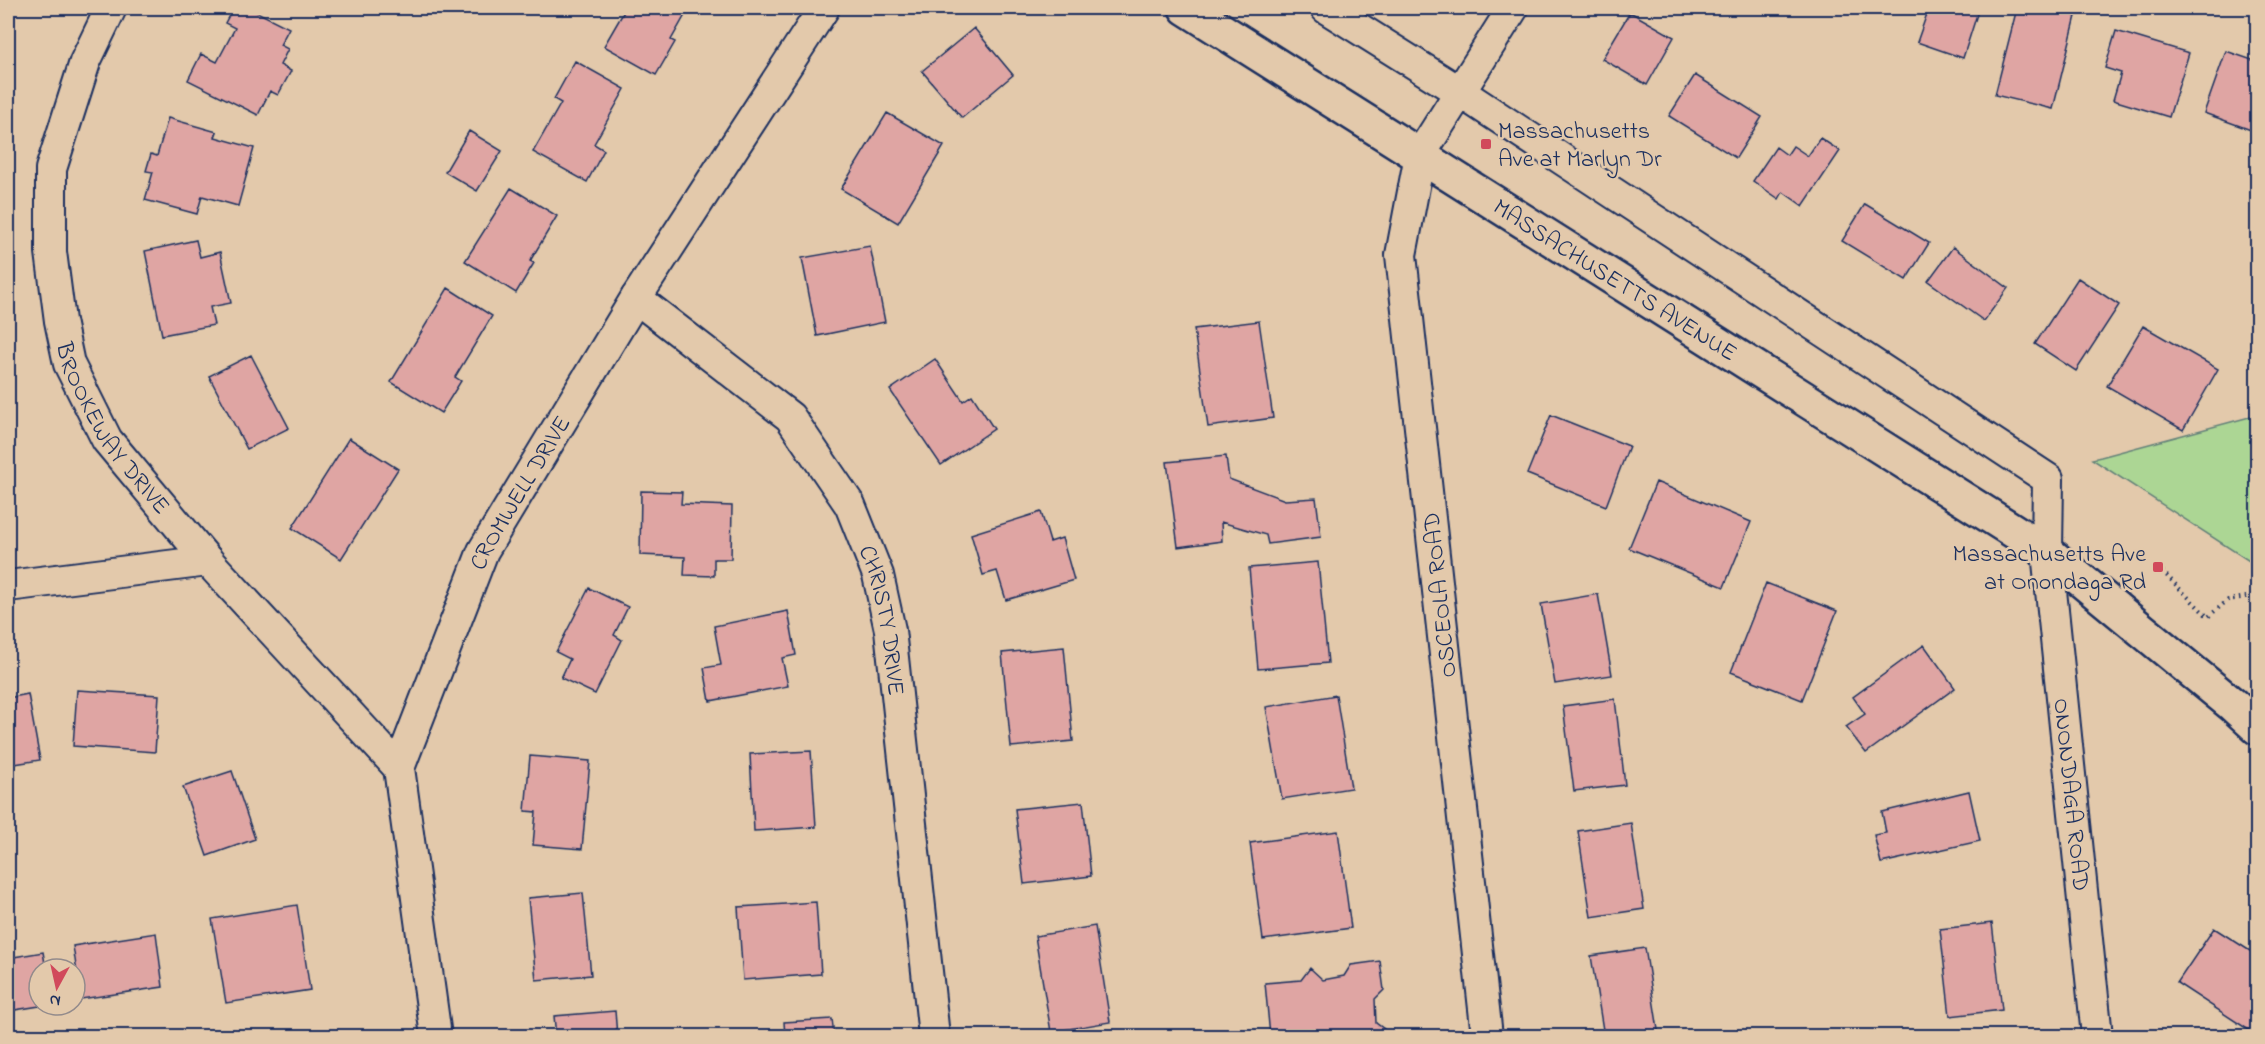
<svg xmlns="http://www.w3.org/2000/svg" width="2265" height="1044" font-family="'Indie Flower',sans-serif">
  <rect width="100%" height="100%" fill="#e3c9ab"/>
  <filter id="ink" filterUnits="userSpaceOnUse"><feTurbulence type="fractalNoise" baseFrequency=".0167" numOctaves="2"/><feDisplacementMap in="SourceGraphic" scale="12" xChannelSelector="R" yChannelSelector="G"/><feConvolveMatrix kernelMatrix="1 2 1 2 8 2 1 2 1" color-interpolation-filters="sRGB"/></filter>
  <g filter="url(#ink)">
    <path fill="#acd694" stroke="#648279" stroke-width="1.5" d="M2257,415V566L2092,459L2101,457Z"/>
    <path fill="#dfa5a3" stroke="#1b2f5e" stroke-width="1.5" d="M233,8H249L289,28L280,45L288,49L280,65L291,71L278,95L270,91L258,115L188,80L201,54L217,62L235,28L225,23Z
      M626,8H689L671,40L675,42L656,75L604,46Z
      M1929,8H1979L1963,58L1917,42Z
      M2017,8H2044L2076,16L2053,109L1995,95Z
      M1630,12L1674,37L1647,85L1602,59Z
      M974,28L1013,75L962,118L922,71Z
      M2116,31L2189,53L2169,117L2113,100L2121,73L2105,68Z
      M2226,51L2258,62V112L2251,130L2204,113Z
      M575,61L625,89L594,144L604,150L587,182L533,152L561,103L554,99Z
      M1695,75L1762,117L1736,158L1669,116Z
      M887,113L944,146L898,223L841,189Z
      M168,118L217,132L215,137L254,148L238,206L202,196L197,214L145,200L153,172L146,171L151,154L157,156Z
      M469,131L502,151L477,191L445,172Z
      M1820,138L1840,151L1803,206L1783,192L1779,199L1753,181L1776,147L1787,155L1793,146L1808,156Z
      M511,188L557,216L530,261L534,263L516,293L465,261Z
      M1865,204L1929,243L1906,280L1842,241Z
      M196,240L200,257L220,252L231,303L210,307L214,325L162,335L145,251Z
      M870,246L885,322L817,336L802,258Z
      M1953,247L2008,288L1984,321L1928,281Z
      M2078,278L2119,305L2076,371L2035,344Z
      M448,288L492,316L455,377L461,381L441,413L391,382Z
      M1259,321L1273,418L1208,427L1194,329Z
      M2143,326L2218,369L2183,430L2107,386Z
      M251,355L289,428L247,449L209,376Z
      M935,359L963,401L972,395L994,429L941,465L890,390Z
      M1551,415L1629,446L1606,506L1527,474Z
      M349,438L398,469L341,559L292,528Z
      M1226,456L1229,479L1285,500L1316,498L1321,537L1268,544L1266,535L1221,522L1222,541L1178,547L1167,462Z
      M1656,482L1751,522L1724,587L1629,548Z
      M641,491L682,492L681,504L732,506L731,559H714V576L684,575L685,557L640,555Z
      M1041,512L1050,542L1062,538L1074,580L1006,600L997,571L983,575L971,534Z
      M1318,562L1328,663L1258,669L1249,568Z
      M1766,583L1837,611L1802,700L1731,672Z
      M589,588L628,607L614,635L622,640L595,694L561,678L570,659L556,652Z
      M1598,594L1612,675L1555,684L1541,604Z
      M788,611L796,655L782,658L788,686L710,701L704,668L721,665L714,626Z
      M1924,645L1955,688L1866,753L1846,727L1865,714L1853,697Z
      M1064,647L1073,741L1011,747L1002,653Z
      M77,690L159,695L155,752L73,746Z
      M28,694L40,760L8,765V698Z
      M1336,695L1351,788L1282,799L1266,707Z
      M1615,699L1625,785L1574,791L1563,706Z
      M811,751L816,827L754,831L750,754Z
      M530,756L590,761L582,849L533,845L536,812L525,811Z
      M232,771L255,839L207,856L183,787Z
      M1969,791L1980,841L1881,863L1874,835L1886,833L1882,812Z
      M1083,802L1091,876L1024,884L1015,809Z
      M1631,823L1644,909L1591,917L1578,831Z
      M1338,831L1351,928L1263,940L1250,843Z
      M583,893L591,975L536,980L528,898Z
      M816,902L821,974L743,980L738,907Z
      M297,905L310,990L226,1003L212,919Z
      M1992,923L2002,1010L1950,1016L1940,929Z
      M1095,926L1110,1022L1051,1032L1035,936Z
      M2214,928L2258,956V1036L2177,983Z
      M156,933L163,987L81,999L73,946Z
      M1645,948L1659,1036H1604L1591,956Z
      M43,952L46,969H39V1005H46L8,1011V958Z
      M1380,961L1384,990L1375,999L1376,1023L1384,1029L1385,1036H1270L1265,983L1301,980L1310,968L1323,980L1344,976L1351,965Z
      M615,1011L617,1036H556L554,1016Z
      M832,1019L834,1036H785L784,1022Z"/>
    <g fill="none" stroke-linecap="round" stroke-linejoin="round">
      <g stroke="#1b2f5e" stroke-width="34">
        <g id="minor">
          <path id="s1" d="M111,8L85,62L51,169V252L60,321L69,364L107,440L208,561L399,768"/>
          <path id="s2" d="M1326,8L1460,92L2048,479L2047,552L2097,1036"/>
          <path id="s3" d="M636,298L790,417L850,505L878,575L890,630L934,1036"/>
          <path d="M8,586L208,561"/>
          <path id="s4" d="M436,1036L399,768L483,551L636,298L824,8"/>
          <path d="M1487,1036L1401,255L1420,155L1513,8"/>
        </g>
      </g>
      <g stroke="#1b2f5e" stroke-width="38">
        <g id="secondary">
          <path id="s5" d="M1186,8L2047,552L2233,705L2258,728"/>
        </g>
      </g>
      <path stroke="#1b2f5e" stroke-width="4" stroke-dasharray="1.5 4.5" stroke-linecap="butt" d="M2158,567L2208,617L2228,600L2258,595"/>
      <use href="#minor" stroke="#e3c9ab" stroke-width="30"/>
      <use href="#secondary" stroke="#e3c9ab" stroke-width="33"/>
    </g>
  </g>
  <g fill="#d1495b" stroke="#e3c9ab" stroke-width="2">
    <rect x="1480" y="138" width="12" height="12" rx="3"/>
    <rect x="2152" y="561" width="12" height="12" rx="3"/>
  </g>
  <g text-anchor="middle" stroke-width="5" stroke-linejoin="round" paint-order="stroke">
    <g font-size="24" fill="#1b2f5e" stroke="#e3c9ab" text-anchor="start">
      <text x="1498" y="138">Massachusetts<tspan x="1498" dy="28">Ave at Marlyn Dr</tspan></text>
      <text x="2146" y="561" text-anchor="end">Massachusetts Ave<tspan x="2146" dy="28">at Onondaga Rd</tspan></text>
    </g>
    <g font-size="24" fill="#1b2f5e" stroke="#e3c9ab">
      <text dy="8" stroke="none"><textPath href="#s5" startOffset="508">MASSACHUSETTS AVENUE</textPath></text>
      <text dy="8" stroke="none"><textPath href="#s1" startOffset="446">BROOKEWAY DRIVE</textPath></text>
      <text dy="8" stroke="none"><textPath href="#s4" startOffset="572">CROMWELL DRIVE</textPath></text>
      <text transform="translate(1439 595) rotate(-96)" y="8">OSCEOLA ROAD</text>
      <text dy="8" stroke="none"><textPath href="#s3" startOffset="422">CHRISTY DRIVE</textPath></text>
      <text dy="8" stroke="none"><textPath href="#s2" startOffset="1179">ONONDAGA ROAD</textPath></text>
    </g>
  </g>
  <rect width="2265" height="1044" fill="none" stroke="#e3c9ab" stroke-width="30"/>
  <rect x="15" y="15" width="2235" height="1014" fill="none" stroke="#1b2f5e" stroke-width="2" filter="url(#ink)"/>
  <g transform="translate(57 987) rotate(188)"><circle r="28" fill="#e3c9ab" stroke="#938b8c" stroke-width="1.5"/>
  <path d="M0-4.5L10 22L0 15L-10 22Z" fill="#d1495b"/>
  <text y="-9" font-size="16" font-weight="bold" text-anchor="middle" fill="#1b2f5e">N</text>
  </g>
</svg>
